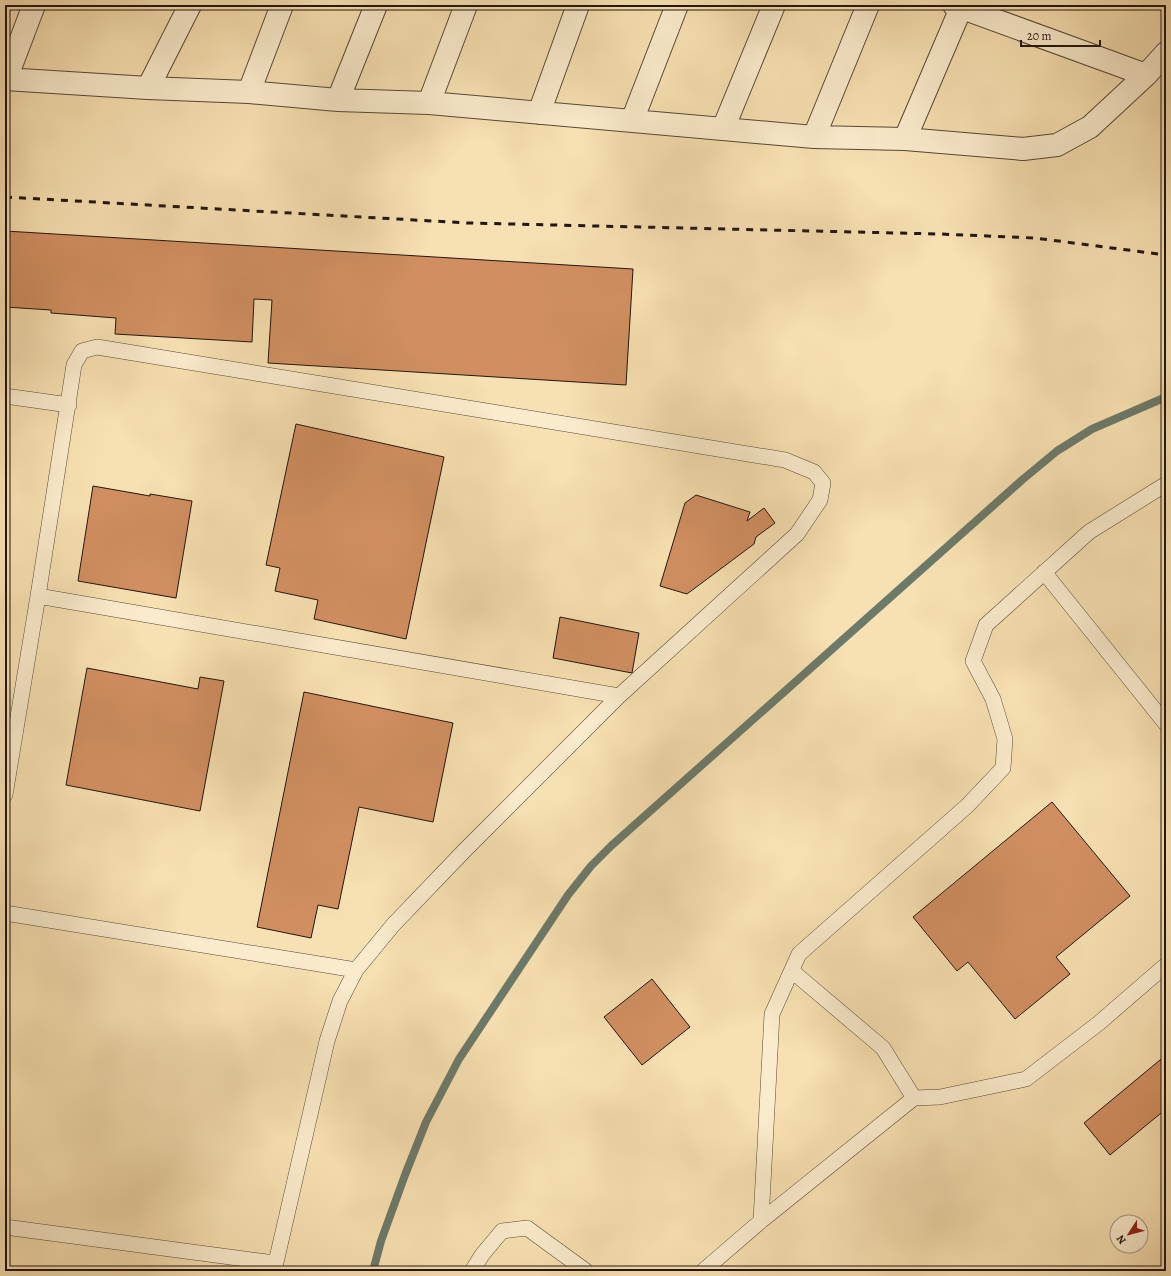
<svg xmlns="http://www.w3.org/2000/svg" width="1171" height="1276" font-family="Alegreya,serif">
  <rect width="100%" height="100%" fill="#f7e0b1"/>
  <filter id="stains"><feTurbulence type="fractalNoise" baseFrequency=".005" numOctaves="4"/><feColorMatrix values="0 0 0 0 .2 0 0 0 0 .09 0 0 0 0 .02 0 0 0 .5 -.17"/></filter>
  <radialGradient id="worn" r=".72"><stop offset=".6" stop-color="#630" stop-opacity="0"/><stop offset="1" stop-color="#630" stop-opacity=".3"/></radialGradient>
  <g fill="none" stroke-linecap="round" stroke-linejoin="round">
    <path stroke="#6c7a6a" stroke-width="8" d="M373,1271L381,1241L405,1175L426,1122L459,1059L568,895L591,866L611,846L1022,480L1057,451L1092,429L1166,397"/>
  </g>
  <path fill="#d18f61" stroke="#22150f" d="M5,231L633,269L626,385L268,363L272,300L254,299L252,342L115,334L116,318L51,313V310L5,307Z
    M296,424L444,457L406,639L314,619L318,600L275,591L280,568L266,565Z
    M93,486L150,496V494L192,501L176,598L78,581Z
    M696,495L750,512L747,521L764,508L775,523L756,537L754,544L687,594L660,586L685,503Z
    M560,617L639,633L632,673L553,658Z
    M87,668L198,689L200,677L224,681L200,811L66,785Z
    M304,692L453,723L433,822L359,807L338,909L318,905L311,938L257,927Z
    M1052,802L1130,896L1056,957L1070,974L1015,1019L968,962L957,971L913,917Z
    M652,979L690,1027L642,1065L604,1017Z
    M1166,1055V1109L1110,1155L1084,1123Z"/>
  <g fill="none" stroke-linecap="round" stroke-linejoin="round">
    <g stroke="#574838" stroke-width="16">
      <path id="service" d="M5,396L69,405
        M1044,572L1166,724
        M38,596L619,696
        M5,795L38,596L74,365L82,351L97,347L785,460L814,472L823,483L820,500L797,534L619,696L464,851L393,925L356,970L340,1001L327,1041L274,1271
        M5,913L356,970
        M792,971L883,1048L914,1098
        M761,1221L772,1014L799,954L967,806L1003,768L1005,739L993,699L973,661L986,625L1089,532L1166,484
        M5,1227L275,1263
        M472,1271L482,1255L502,1231L527,1228L586,1271
        M703,1271L761,1221L914,1098L940,1097L1026,1079L1099,1023L1166,965"/>
    </g>
    <g stroke="#574838" stroke-width="24">
      <path id="minor" d="M954,5L1146,75
        M5,79L148,88L249,92L338,100L429,103L814,137L905,139L1023,149L1057,145L1090,127L1146,75L1166,53
        M6,79L34,5
        M148,88L190,5
        M249,92L282,5
        M338,100L376,5
        M429,103L466,5
        M539,113L578,5
        M632,121L677,5
        M723,129L774,5
        M814,137L868,5
        M905,139L961,8"/>
    </g>
    <use href="#service" stroke="#faebcc" stroke-width="15"/>
    <use href="#minor" stroke="#faebcc" stroke-width="22"/>
    <path stroke="#22150f" stroke-width="3" stroke-dasharray="7 7" stroke-linecap="butt" d="M5,197L468,223L940,234L1035,238L1166,255"/>
  </g>
  <rect width="1171" height="1276" fill="none" stroke="#f7e0b1" stroke-width="20"/>
  <rect x="6" y="6" width="1159" height="1264" fill="none" stroke="#22150f" stroke-width="2"/>
  <rect x="10" y="10" width="1151" height="1256" fill="none" stroke="#22150f"/>
  <g transform="translate(1129 1234) rotate(234)"><circle r="19" fill="#faebcc" stroke="#a49580"/>
  <path d="M0-3L7 15L0 10L-7 15Z" fill="#8f2418"/>
  <text y="-6" font-size="11" font-weight="bold" text-anchor="middle" fill="#22150f">N</text>
  </g>
  <path d="M1021 40v6h79v-6" fill="none" stroke="#22150f" stroke-width="2"/>
  <text x="1027" y="40" font-size="12" fill="#22150f" stroke="#faebcc" stroke-width="3" paint-order="stroke">20 m</text>
  <rect width="100%" height="100%" filter="url(#stains)"/>
  <rect width="100%" height="100%" fill="url(#worn)"/>
</svg>
